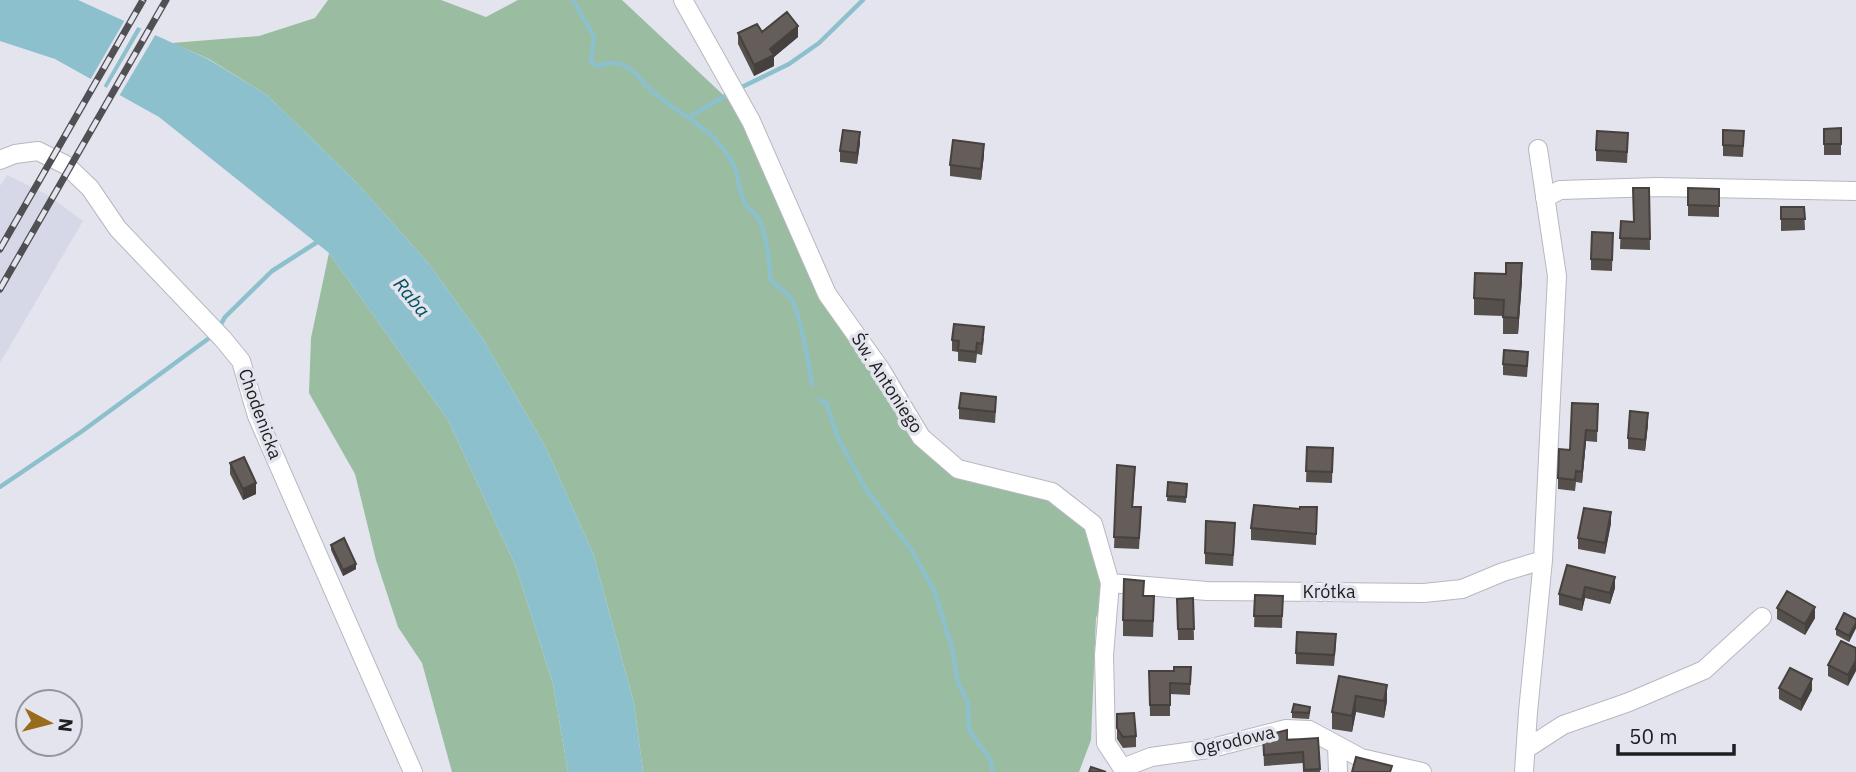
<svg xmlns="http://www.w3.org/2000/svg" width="1856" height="772" font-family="'IBM Plex Sans',sans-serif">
  <rect width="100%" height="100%" fill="#e3e4ed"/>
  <path fill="#d6d8e8" d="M7,175L46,194L83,221L0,363V186Z"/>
  <path fill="#9abca0" d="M328,0H441L486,17L518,0H622L751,121L827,294L921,437L958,469L1052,492L1093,524L1110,583L1096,618L1091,740L1079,772H643L634,703L593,553L545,446L483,339L429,264L356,182L267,95L209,59L172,43L259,36L315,18Z
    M329,253L448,420L516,567L553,684L568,772H452L422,663L398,627L376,560L355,474L309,393L311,338Z"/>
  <path fill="#8dc0cd" d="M0,0H78L208,59L267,95L356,182L429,264L483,339L545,446L593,553L634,703L643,772H568L553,684L516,567L448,420L329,253L159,117L55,59L0,41Z"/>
  <path fill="#e3e4ed" d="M126,18L139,24L102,89L89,82Z
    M143,26L157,32L118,98L105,91Z"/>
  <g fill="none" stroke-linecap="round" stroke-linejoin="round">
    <path stroke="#8dc0cd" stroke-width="4.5" d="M573,0L594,37L591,62L597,66C628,55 634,75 654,93C682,116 716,130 733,164C740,176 738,194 746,205C748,209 754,212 757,216C766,230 770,263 770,279C775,286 785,291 790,297C801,313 808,363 812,384
      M740,88L789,64L819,43L863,0
      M689,117L727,95
      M220,326L225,317L272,271L322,239
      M820,400L826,403L838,438L865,488L911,549L934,590L952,648L958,683L968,703L969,730L990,759L993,772
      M0,487L81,432L212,336"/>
    <g stroke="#b7b8c0" stroke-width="20">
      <path id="street" d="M683,0L751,121L827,294L881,370L921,437L958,469L1052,492L1093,524L1110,583L1104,655L1106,743L1125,772
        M0,160L15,154L38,151L66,165L90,188L118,229L223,339L241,361L257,416L413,772
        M1545,198L1560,190L1657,187L1856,191
        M1110,583L1207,591L1424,593L1462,589L1503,572L1543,560
        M1337,745L1338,772
        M1526,749L1563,725L1629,702L1704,670L1762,617
        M1123,768L1151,757L1208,749L1286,729L1309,730L1361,758L1422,772
        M1524,772L1528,712L1543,560L1557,276L1538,149"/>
    </g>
    <use href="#street" stroke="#fff" stroke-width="18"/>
    <g stroke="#505054" stroke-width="7">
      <path id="rail" d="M0,249L143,0
        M0,289L166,0"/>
    </g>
    <use href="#rail" stroke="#e3e4ed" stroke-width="4.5" stroke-dasharray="13" stroke-linecap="butt"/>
  </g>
  <path fill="#56504d" d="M762,32L798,37L774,57V66L754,76L738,44V33Z
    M1841,128V155H1824V129Z
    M1744,142L1743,157L1723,156V145Z
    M860,143L857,164L840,162V151Z
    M1628,144L1627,163L1596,161V150Z
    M984,155L981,180L950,176V165Z
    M1649,188L1650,250L1620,249L1621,221L1634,222Z
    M1688,188L1719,189V217L1688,216Z
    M1781,207H1804L1805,230L1781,231Z
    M1613,233L1612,271L1591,270V259Z
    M1522,280L1518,334H1503V316L1474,315V298Z
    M984,338L982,355L977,354L976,363L958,361V352L952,351V340Z
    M1528,363L1527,377L1503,375V364Z
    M1598,404L1597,442L1586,441L1582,483L1576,482L1575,491L1558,489V478L1570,450Z
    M959,408H996L995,423L959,419Z
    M1648,424L1645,451L1628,449V438Z
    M1307,447L1333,448L1332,483L1306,482Z
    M230,463L256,494L243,500L230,474Z
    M1117,465L1135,478L1133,507L1141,518L1139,549L1114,548Z
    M1168,482L1187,484L1186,503L1167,501Z
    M1317,507L1316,545L1251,540V528L1300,509Z
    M1611,523L1605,554L1578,549V538Z
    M1235,534L1233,566L1205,564V553Z
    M331,545L356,569L343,576L331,550Z
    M1567,565L1615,588L1610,604L1585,598L1582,611L1559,605V594Z
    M1255,595L1283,596L1282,628L1254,627Z
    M1193,598L1194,640H1178L1177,599Z
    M1777,608L1815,618L1805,635L1777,619Z
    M1154,612L1153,637L1123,636V620Z
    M1856,619V628L1849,642L1836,635V629Z
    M1336,645L1334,666L1296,664V653Z
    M1856,648L1848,686L1828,676V665Z
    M1191,667L1190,695L1170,694V716H1150L1149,671H1174Z
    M1339,676L1387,701L1384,718L1356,712L1352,732L1332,729V712Z
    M1779,688L1812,690L1801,711L1779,699Z
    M1292,712L1310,713L1309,719L1292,718Z
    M1117,714L1136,736V747L1123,748L1117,739Z
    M1263,736L1287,740L1318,738L1320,772H1303V763L1264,766Z"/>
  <path fill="#46413e" d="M798,26V37L774,57V66L754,76V65L770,49Z
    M860,132V143L857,164V153Z
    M984,144V155L981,180V169Z
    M1522,263V280L1518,334V318Z
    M1648,413V424L1645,451V440Z
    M1586,430V441L1582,483V472Z
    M256,483V494L243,500V489Z
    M1611,512V523L1605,554V543Z
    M356,564V569L343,576V570Z
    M1615,577V588L1610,604V593Z
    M1585,587V598L1582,611V600Z
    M1815,607V618L1805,635V624Z
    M1856,623V628L1849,642V636Z
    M1856,660V671L1848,686V675Z
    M1812,679V690L1801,711V700Z
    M1387,685V701L1384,718V701Z
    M1356,696V712L1352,732V716Z"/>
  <path fill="#645d59" stroke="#46413e" stroke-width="2" d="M787,12L798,26L770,49L774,55L754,65L738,33L757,24L762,32Z
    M1841,128V144H1824V129Z
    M843,130L860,132L857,153L840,151Z
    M1723,130L1744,131L1743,146L1723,145Z
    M1597,131L1628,133L1627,152L1596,150Z
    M953,140L984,144L981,169L950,165Z
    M1633,188H1649L1650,239L1620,238L1621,221L1634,222Z
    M1688,188L1719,189V206L1688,205Z
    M1781,207H1804L1805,219H1781Z
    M1592,232L1613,233L1612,260L1591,259Z
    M1506,263H1522L1518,318L1503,317L1504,300L1474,298L1475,273L1506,274Z
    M954,324L984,327L982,344L977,343L976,352L958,350L959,341L952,340Z
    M1504,350L1528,352L1527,366L1503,364Z
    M961,393L996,397L995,412L959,408Z
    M1572,403L1598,404L1597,431L1586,430L1582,472L1576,471L1575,480L1558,478L1559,449L1570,450Z
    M1630,411L1648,413L1645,440L1628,438Z
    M1307,447L1333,448L1332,472L1306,471Z
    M244,457L256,483L243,489L230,463Z
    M1117,465L1135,467L1132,507H1141L1139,538L1114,537Z
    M1168,482L1187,484L1186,497L1167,496Z
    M1254,505L1300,509V507H1317L1316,534L1251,528Z
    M1584,508L1611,512L1605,543L1578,538Z
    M1206,521L1235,523L1233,555L1205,553Z
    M344,538L356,564L343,570L331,545Z
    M1567,565L1615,577L1610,593L1585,587L1582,600L1559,594Z
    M1124,579L1144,581L1143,596H1154L1153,621L1123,620Z
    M1787,591L1815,607L1805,624L1777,608Z
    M1255,595L1283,596L1282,616H1254Z
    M1193,598L1194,629H1178L1177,599Z
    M1844,613L1856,619V623L1849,636L1836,629Z
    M1297,632L1336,634L1334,655L1296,653Z
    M1841,641L1856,648V660L1848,675L1828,665Z
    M1174,667H1191L1190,684L1170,683V705H1150L1149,671H1174Z
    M1790,668L1812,679L1801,700L1779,688Z
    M1339,676L1387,685L1384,701L1356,696L1352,716L1332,712Z
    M1294,704L1310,707L1309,713L1292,712Z
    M1134,713L1136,736L1123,737L1117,728V714Z
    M1287,730V740L1318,738L1320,769L1304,770L1303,752L1264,755L1263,736Z
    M1356,757L1392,766L1390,772H1352Z
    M1091,767L1106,772H1089Z"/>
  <g text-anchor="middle" stroke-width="7" stroke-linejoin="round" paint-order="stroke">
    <g font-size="18" fill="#1e1e21" stroke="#e3e4ed">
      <text transform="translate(887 383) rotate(57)" y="6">Św. Antoniego</text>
      <text transform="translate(260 414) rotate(70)" y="6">Chodenicka</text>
      <text x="1329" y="598">Krótka</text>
      <text transform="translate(1234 741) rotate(-13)" y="6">Ogrodowa</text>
    </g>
    <g font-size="19" font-style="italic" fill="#01505d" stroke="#e3e4ed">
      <text transform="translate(412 297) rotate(50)" y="7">Raba</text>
    </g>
  </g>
  <g transform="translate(49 723) rotate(97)"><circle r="33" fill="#e3e4ed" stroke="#94959b" stroke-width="2"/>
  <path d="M0-5L12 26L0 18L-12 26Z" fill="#996b1c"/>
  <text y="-10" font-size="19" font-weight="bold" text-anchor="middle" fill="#1e1e21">N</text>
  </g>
  <path d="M1618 744v10h116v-10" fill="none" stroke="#1e1e21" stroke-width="3.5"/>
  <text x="1629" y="744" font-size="21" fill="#1e1e21" stroke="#e3e4ed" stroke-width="5" paint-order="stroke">50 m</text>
</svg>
